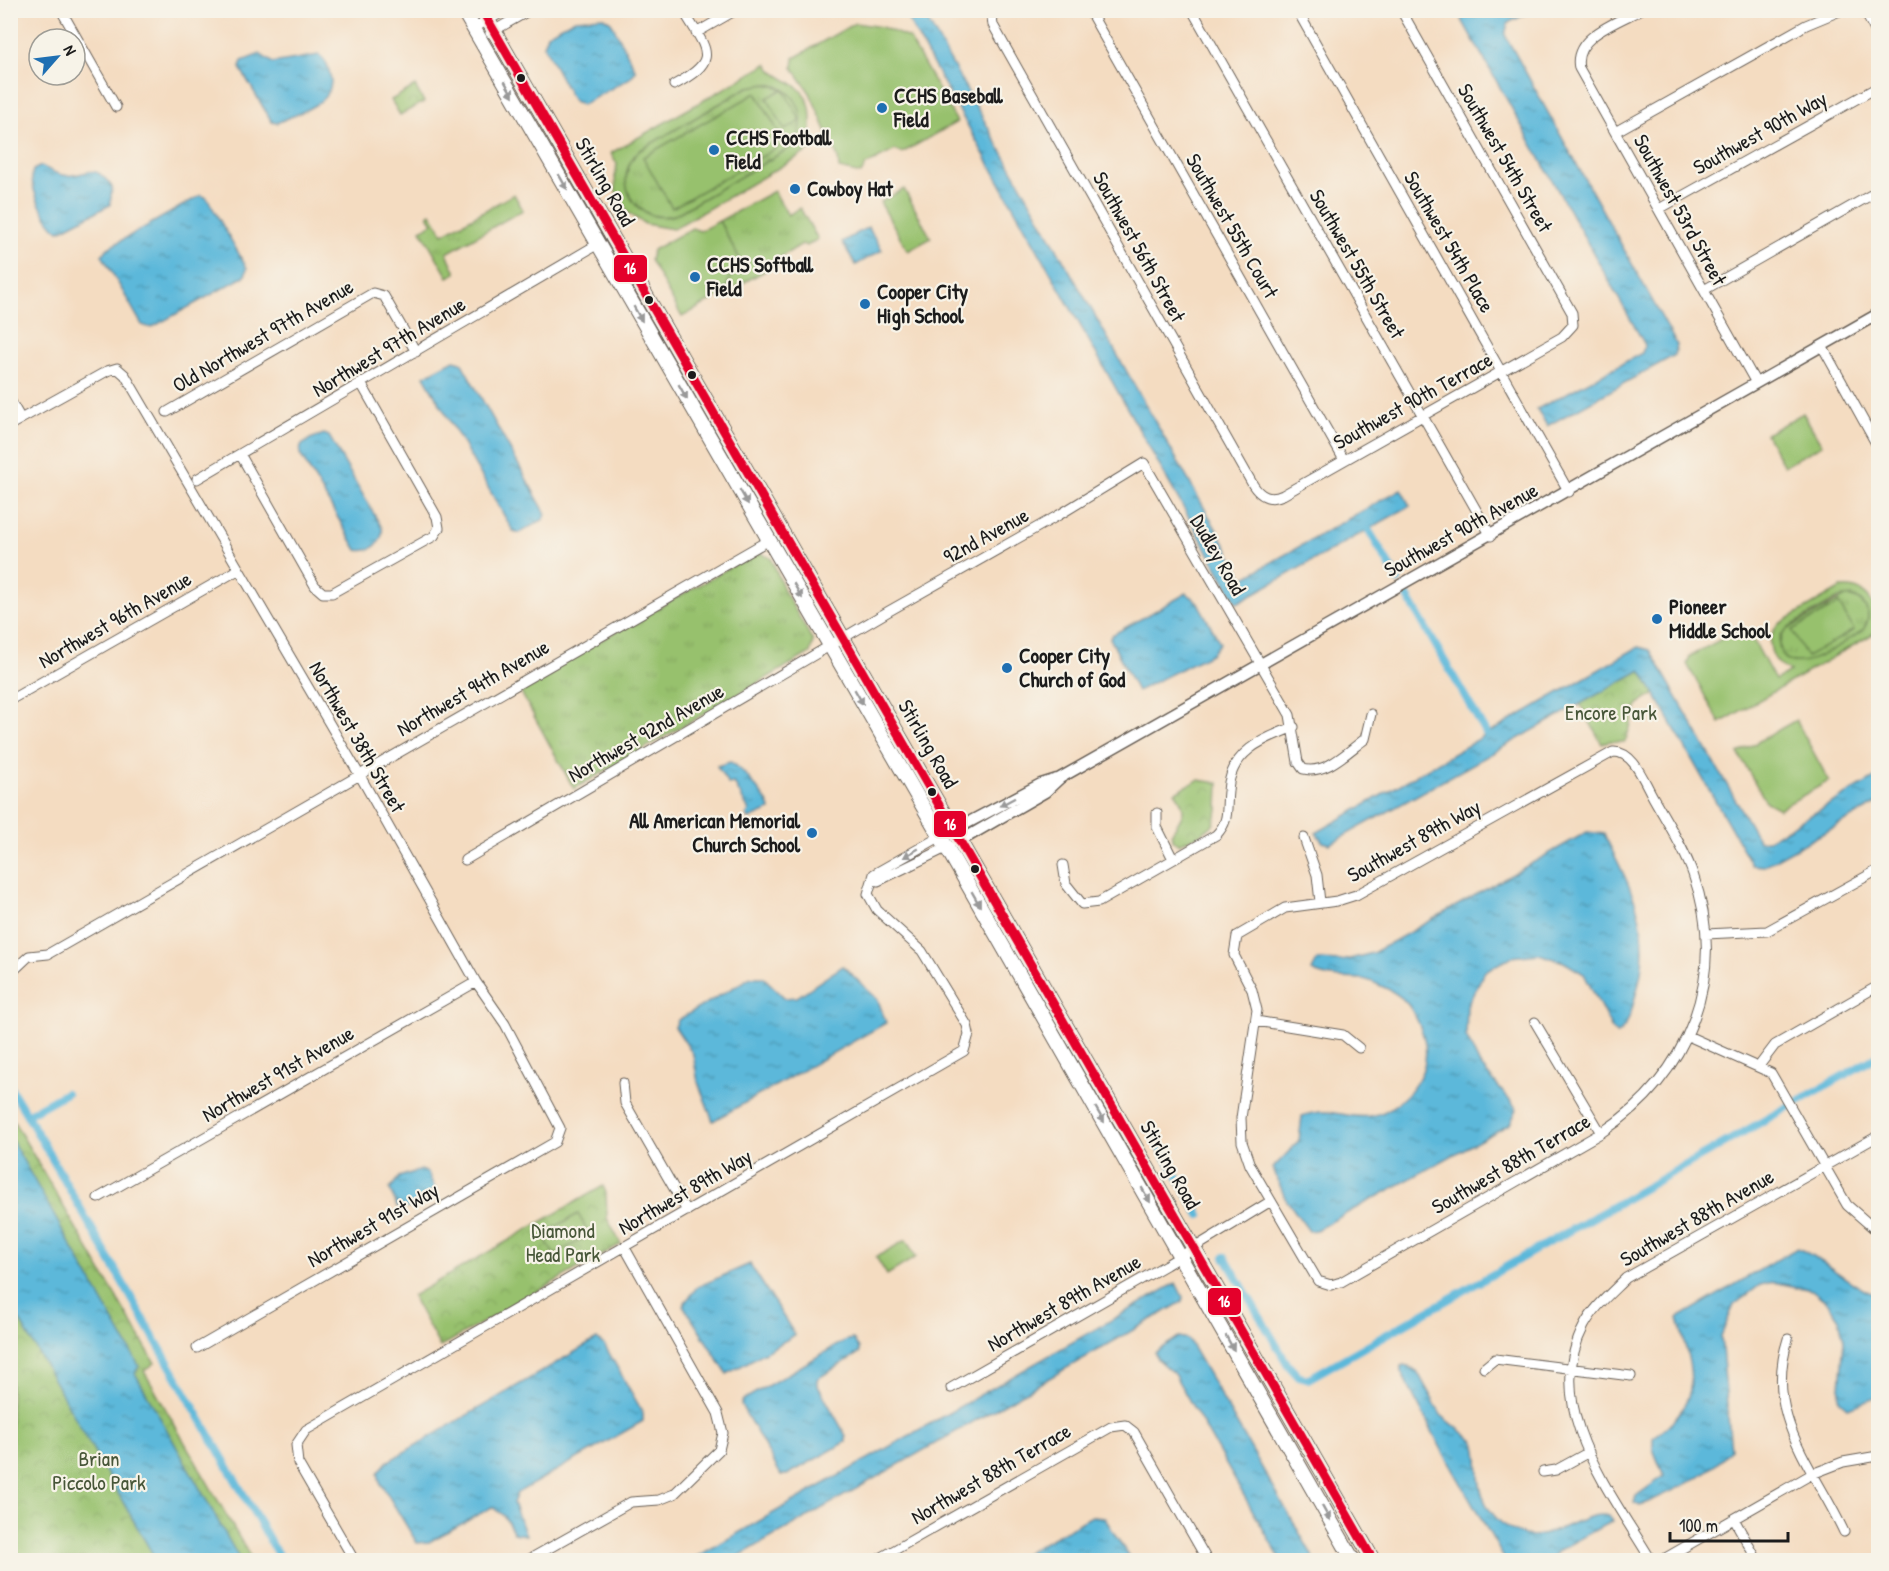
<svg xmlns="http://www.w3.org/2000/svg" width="1889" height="1571" font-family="'Patrick Hand',sans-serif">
  <defs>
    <pattern id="grass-tufts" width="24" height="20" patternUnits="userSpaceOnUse" patternTransform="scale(1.5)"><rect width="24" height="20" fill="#97c16d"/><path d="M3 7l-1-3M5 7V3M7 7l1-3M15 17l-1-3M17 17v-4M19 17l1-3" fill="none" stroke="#82a55e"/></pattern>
    <pattern id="park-crowns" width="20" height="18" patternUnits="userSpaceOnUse" patternTransform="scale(1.5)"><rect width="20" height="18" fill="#97c16d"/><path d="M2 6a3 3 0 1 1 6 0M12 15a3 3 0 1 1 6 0" fill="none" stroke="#82a55e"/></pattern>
    <pattern id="water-ripples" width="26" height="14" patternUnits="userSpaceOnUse" patternTransform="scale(1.5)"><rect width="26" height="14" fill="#5cb8da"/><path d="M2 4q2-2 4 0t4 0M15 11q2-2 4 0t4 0" fill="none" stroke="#4b95b0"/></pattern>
  </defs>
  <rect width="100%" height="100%" fill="#f7f3e8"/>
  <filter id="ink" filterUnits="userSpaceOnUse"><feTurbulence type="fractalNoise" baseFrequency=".0167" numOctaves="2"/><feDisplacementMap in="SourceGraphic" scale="12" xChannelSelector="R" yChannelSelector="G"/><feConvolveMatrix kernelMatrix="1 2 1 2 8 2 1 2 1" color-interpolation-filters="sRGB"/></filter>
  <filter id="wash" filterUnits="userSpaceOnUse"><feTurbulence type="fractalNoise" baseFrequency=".008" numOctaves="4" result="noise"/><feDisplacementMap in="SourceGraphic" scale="24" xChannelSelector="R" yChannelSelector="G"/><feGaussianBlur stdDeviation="1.35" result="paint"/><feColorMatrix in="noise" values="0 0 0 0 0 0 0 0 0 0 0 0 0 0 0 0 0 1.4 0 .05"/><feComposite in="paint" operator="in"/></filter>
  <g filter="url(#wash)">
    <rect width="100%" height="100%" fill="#f4dcc1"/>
    <path fill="url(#grass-tufts)" stroke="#5a6e44" stroke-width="1.5" d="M761,84C797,85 817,120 790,148L675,215L661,217L650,215L632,202L625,183L630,161L640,150L748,87Z
      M774,191L788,215L800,208L818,239L807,246L802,244L769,264L768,269L723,294L739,258L719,221Z
      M514,194L523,210L447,253L456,273L448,277L421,230L433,223L428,215L431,213L443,234Z
      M757,552L771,558L785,592L813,641L810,653L574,789L518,687Z
      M1847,596C1861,597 1874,611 1866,626C1861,635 1812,662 1802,664C1795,665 1790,662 1784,658L1779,645L1784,631Z"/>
    <path fill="url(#park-crowns)" stroke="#5a6e44" stroke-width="1.5" d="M415,86L424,102L400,115L391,100Z
      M1641,670L1655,694L1638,704L1625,742L1609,741L1602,744L1580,704Z
      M1198,780L1219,783L1218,811L1213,825L1201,834L1179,844L1173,841L1171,834C1181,817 1190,812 1175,792Z
      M10,1115L155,1363L144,1371L252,1560H58L11,1554Z
      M603,1186L606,1193L607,1218L621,1244L440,1347L412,1296Z"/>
    <path fill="#97c16d" stroke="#5a6e44" stroke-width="1.5" fill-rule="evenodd" d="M855,23L882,27L909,38L957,122L902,153L895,150L866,165L861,174L839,169L838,158L810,93L793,68L794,58Z
      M767,64C776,79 796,80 806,97C816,114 806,132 815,147L673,229L645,224L628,213L616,192L615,176L617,164L611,153ZM767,84C800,87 812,125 790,148L675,215C634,227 609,177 640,150L748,87Z
      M783,89L801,121L785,130L767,98Z
      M756,93L785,143L672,208L643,157Z
      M904,189L931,238L908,251L880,202Z
      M719,221L739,258L723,294L682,317L650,260L653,250L692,228L700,231Z
      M1803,413L1822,445L1784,466L1766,434Z
      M1841,588C1871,585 1879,612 1878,631L1720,723L1687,664L1690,656L1738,630H1748L1775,680L1790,672C1771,662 1764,644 1777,625ZM1852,596C1868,602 1873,617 1862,631C1843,643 1786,686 1779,645L1781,635L1790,626L1839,598Z
      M1839,604L1854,630L1807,657L1792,630Z
      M1796,720L1829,781L1779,809L1766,802L1738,753Z
      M578,1214L590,1235L554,1255L543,1234Z
      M906,1240L916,1257L887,1275L876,1257Z"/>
    <path fill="url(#water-ripples)" stroke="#3c6a7b" stroke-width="1.5" d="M903,11H922L1244,578L1401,489L1410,506L1237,603Z
      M1457,11H1532L1508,23L1505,35L1677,345L1675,355L1547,426L1537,409L1642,353L1645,345Z
      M603,17L611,22L636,71L630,78L582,105L573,101L544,46L547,34L575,19Z
      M260,54L273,63L319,55C327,61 328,66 330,75C338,103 297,113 277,123L272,122L240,68L242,61Z
      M41,166C48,169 55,174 63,175C85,180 91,157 112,187L110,205L59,231C45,221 28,186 33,170Z
      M201,195L207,198L247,268L245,276L151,328L142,325L102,255L108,248Z
      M868,227L882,250L856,265L842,242Z
      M454,360L461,362L546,514L544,519L519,533L513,531L424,376Z
      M324,434L329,436L382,528C384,542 371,553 357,550L300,454L301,446L310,439Z
      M1187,593L1198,603L1220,643L1211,654L1137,691L1110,638L1112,635Z
      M1638,647L1650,650L1759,841L1768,840L1878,776V803L1764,866L1752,865L1641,670L1330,844L1323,842L1316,833Z
      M730,762C739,765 770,801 770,810L749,819L746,815L749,811L734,783L728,784L717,766Z
      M1587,832L1604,834C1633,893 1656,930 1635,998C1631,1012 1629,1025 1617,1034L1612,1029L1584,974L1564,962L1539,954L1511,957L1485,971L1467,1006L1466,1036L1480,1065L1517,1109L1510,1124L1316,1230L1309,1231L1285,1198L1273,1168L1299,1141L1302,1116C1332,1105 1345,1120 1370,1116C1389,1114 1410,1095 1419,1078C1428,1063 1427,1044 1421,1029C1411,1004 1403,995 1379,985C1373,982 1367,979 1361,979C1344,978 1328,979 1312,971L1317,960L1342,961L1373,953Z
      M843,966L878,1000L886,1023L713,1121L698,1082L693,1054L675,1027L678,1020L751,977H763L785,998L797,997Z
      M10,1137L139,1366L135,1373L240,1560H156L11,1305Z
      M421,1170L428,1173L435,1189L409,1208L397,1207L390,1189L399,1177Z
      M1797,1248C1826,1260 1848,1285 1878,1296V1397L1848,1408L1839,1400L1844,1340L1839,1319L1828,1303L1812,1290L1773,1282L1760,1285L1734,1305L1721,1336L1731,1450C1708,1477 1671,1491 1640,1506L1634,1503L1636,1496L1664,1476L1653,1449V1438C1706,1399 1692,1374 1678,1318Z
      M750,1264L795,1335L727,1374L683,1305L697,1287Z
      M1176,1283L1183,1297L1182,1302L732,1560H691Z
      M1179,1337L1188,1339L1315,1560H1281L1174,1374L1157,1359L1155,1352Z
      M597,1339L605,1346L643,1413V1421L517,1493L513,1503L526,1535L514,1533L504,1516L492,1507L429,1542L417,1543L380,1482L378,1473L387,1462Z
      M853,1339L859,1348V1353L817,1379V1384L846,1436V1442L787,1475H781L741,1405L743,1400L846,1340Z
      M1404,1365L1417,1371L1441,1415L1475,1442C1481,1459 1476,1479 1483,1497C1487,1508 1496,1519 1505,1526C1544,1556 1577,1508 1609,1516L1612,1521L1559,1550L1551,1560H1505L1443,1452L1401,1372V1366Z
      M1092,1516L1104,1517L1131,1560H1013Z"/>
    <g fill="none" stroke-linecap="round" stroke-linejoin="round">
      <path stroke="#5cb8da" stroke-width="8" d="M1368,529L1398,580
        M1405,592L1486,733
        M10,1087L27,1115
        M66,1093L27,1115L281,1560
        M1162,1150L1200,1215
        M1225,1257L1288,1365L1299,1377L1308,1379L1878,1056"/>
    </g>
  </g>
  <g filter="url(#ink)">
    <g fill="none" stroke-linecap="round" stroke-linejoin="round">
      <g stroke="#685f56" stroke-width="11">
        <path id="minor" d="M61,10L116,107
          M991,10L993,25L1253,485C1261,497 1270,501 1283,495L1562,337L1573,325L1572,313L1401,10
          M1089,10L1344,460
          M1192,10L1491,536
          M1297,10L1569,492
          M1640,10C1618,22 1572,37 1579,68L1756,383
          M1864,10L1878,36
          M10,13L15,10
          M474,28L506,10
          M490,33L530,10
          M696,33L736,10
          M674,85C722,59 707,51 683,10
          M1615,132L1806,25L1842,10
          M1659,209L1878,87
          M1704,290L1878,191
          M1822,346L1878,447
          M10,400L21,419
          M167,412L373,293L384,296L416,352
          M10,425L107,371L117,368L125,375L359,774L476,982L505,1024L560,1128L555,1142L197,1348
          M240,454L315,586L323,593H332L434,536L439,528L437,517L362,385
          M197,479L598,244
          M10,700L238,570
          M1613,752C1634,751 1644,782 1653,797C1667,822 1684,848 1693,874C1729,976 1689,1075 1601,1133L1341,1282L1331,1285L1318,1281L1250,1165L1242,1142L1241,1118L1257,1010L1252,990L1234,955L1237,936L1285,908L1337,901L1356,895Z
          M1157,813V827L1173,859
          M1304,838L1317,875L1320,902
          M465,860L889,611L1059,515L1144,463L1290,715L1298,762L1303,769C1326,775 1347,752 1365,739L1371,714
          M1063,865L1066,884L1082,904L1099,902L1216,835C1230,821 1226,809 1228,791C1230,752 1262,739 1294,727
          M874,879L878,881L950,846
          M1706,934L1767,931L1878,870
          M10,974L29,956L48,954L769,540
          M1256,1021L1343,1035L1359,1048
          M1535,1022L1601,1133
          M1688,1036L1771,1073L1847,1205L1878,1232
          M1759,1066L1775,1045L1878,986
          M623,1083L625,1103L687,1211
          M98,1198L476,982
          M1788,1339C1763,1416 1814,1467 1844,1532
          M1484,1368L1495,1359L1631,1376
          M951,1388L1166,1265L1271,1201
          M1125,1425L1134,1432L1207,1560
          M1543,1472L1556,1470L1589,1452
          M1734,1519L1757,1560
          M354,1560L298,1463L296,1445L306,1430L964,1051L969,1034L967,1025L922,951L877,910L868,894L874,874L943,835
          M528,1560L631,1502L659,1500L674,1494L719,1450L723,1433L718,1413L625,1248
          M877,1560L1111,1427L1125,1425
          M1651,1560C1612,1494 1541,1407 1584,1326C1594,1307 1611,1293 1626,1278L1878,1136
          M1662,1560L1812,1474L1843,1462L1878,1456"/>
      </g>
      <g stroke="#685f56" stroke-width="13">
        <path id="tertiary" d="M954,830L1041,784L1057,779
          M960,841L1045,792L1060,778L1878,314"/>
      </g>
      <g stroke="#685f56" stroke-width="16">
        <path id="primary" d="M463,10L947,848L1353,1560
          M482,10L1373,1560"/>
      </g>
      <use href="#minor" stroke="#fff" stroke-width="9"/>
      <use href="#tertiary" stroke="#fff" stroke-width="10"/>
      <use href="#primary" stroke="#fff" stroke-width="14"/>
      <g stroke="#f7f3e8" stroke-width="14">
        <path id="bus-1" d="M482,10L1373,1560"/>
      </g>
      <use href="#bus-1" stroke="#e4002b" stroke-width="9"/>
    </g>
    <defs><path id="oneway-solid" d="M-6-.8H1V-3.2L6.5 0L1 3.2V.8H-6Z" transform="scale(1.5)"/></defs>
    <g fill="#999">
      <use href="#oneway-solid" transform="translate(509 89) rotate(60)"/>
      <use href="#oneway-solid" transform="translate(563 182) rotate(60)"/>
      <use href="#oneway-solid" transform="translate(638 314) rotate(60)"/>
      <use href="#oneway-solid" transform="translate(683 392) rotate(60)"/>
      <use href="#oneway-solid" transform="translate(744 497) rotate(60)"/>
      <use href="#oneway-solid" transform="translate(798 591) rotate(60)"/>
      <use href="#oneway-solid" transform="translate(859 697) rotate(60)"/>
      <use href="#oneway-solid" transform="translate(1007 802) rotate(152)"/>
      <use href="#oneway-solid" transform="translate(911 853) rotate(150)"/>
      <use href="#oneway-solid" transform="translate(976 899) rotate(60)"/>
      <use href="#oneway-solid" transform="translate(1100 1115) rotate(60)"/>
      <use href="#oneway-solid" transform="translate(1146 1195) rotate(60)"/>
      <use href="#oneway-solid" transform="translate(1230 1343) rotate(61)"/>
      <use href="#oneway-solid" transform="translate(1326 1513) rotate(61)"/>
    </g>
  </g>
  <g fill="#1c1c1c" stroke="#f7f3e8" stroke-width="2">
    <circle cx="521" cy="78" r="5"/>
    <circle cx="649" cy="300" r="5"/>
    <circle cx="692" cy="375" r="5"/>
    <circle cx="932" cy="792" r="5"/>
    <circle cx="975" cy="869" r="5"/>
  </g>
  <g fill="#1f6fb2" stroke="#f7f3e8" stroke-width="2">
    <circle cx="882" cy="108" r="6"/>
    <circle cx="714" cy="150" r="6"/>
    <circle cx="795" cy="189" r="6"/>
    <circle cx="695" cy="277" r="6"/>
    <circle cx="865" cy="304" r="6"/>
    <circle cx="1657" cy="619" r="6"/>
    <circle cx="1007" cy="668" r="6"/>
    <circle cx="812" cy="833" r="6"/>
  </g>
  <g text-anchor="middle" stroke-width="4.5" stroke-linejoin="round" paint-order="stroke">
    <g font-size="21" font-weight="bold" fill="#1c1c1c" stroke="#f7f3e8" text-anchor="start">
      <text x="894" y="103">CCHS Baseball<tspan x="894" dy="24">Field</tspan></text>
      <text x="726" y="145">CCHS Football<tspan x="726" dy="24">Field</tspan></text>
      <text x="807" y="196">Cowboy Hat</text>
      <text x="707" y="272">CCHS Softball<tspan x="707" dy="24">Field</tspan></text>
      <text x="877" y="299">Cooper City<tspan x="877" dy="24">High School</tspan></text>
      <text x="1669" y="614">Pioneer<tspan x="1669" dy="24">Middle School</tspan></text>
      <text x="1019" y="663">Cooper City<tspan x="1019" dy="24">Church of God</tspan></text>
      <text x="800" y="828" text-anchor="end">All American Memorial<tspan x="800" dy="24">Church School</tspan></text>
    </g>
    <g font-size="21" fill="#1c1c1c" stroke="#f7f3e8">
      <text transform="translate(1760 133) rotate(-29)" y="7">Southwest 90th Way</text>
      <text transform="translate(1505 158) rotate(60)" y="7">Southwest 54th Street</text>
      <text transform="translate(605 182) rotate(60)" y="7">Stirling Road</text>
      <text transform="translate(1680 210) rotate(61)" y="7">Southwest 53rd Street</text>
      <text transform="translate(1232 226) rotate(60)" y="7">Southwest 55th Court</text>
      <text transform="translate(1449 242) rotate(60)" y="7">Southwest 54th Place</text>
      <text transform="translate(1139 247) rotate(61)" y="7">Southwest 56th Street</text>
      <text transform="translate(1357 264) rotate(60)" y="7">Southwest 55th Street</text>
      <text transform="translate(263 336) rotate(-30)" y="7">Old Northwest 97th Avenue</text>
      <text transform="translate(389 347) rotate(-31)" y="7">Northwest 97th Avenue</text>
      <text transform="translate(1413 401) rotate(-29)" y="7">Southwest 90th Terrace</text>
      <text transform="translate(1461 530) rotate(-29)" y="7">Southwest 90th Avenue</text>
      <text transform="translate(986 536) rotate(-29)" y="7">92nd Avenue</text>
      <text transform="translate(1218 555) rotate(60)" y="7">Dudley Road</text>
      <text transform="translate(115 620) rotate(-30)" y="7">Northwest 96th Avenue</text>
      <text transform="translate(473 688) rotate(-30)" y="7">Northwest 94th Avenue</text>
      <text transform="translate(646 733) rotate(-30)" y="7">Northwest 92nd Avenue</text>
      <text transform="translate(357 737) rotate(60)" y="7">Northwest 38th Street</text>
      <text transform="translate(928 744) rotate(60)" y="7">Stirling Road</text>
      <text transform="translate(1414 841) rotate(-29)" y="7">Southwest 89th Way</text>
      <text transform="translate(278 1074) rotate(-30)" y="7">Northwest 91st Avenue</text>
      <text transform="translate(1511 1164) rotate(-30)" y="7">Southwest 88th Terrace</text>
      <text transform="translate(1170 1165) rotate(60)" y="7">Stirling Road</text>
      <text transform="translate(685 1192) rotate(-30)" y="7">Northwest 89th Way</text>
      <text transform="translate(1697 1218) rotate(-30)" y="7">Southwest 88th Avenue</text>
      <text transform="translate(373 1225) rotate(-30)" y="7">Northwest 91st Way</text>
      <text transform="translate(1064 1303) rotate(-30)" y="7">Northwest 89th Avenue</text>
      <text transform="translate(991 1474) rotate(-30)" y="7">Northwest 88th Terrace</text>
    </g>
    <g font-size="21" fill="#475638" stroke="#f7f3e8">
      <text x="1611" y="720">Encore Park</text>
      <text x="563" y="1238">Diamond<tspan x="563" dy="24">Head Park</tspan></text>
      <text x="99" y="1466">Brian<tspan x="99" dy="24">Piccolo Park</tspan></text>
    </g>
  </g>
  <g stroke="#f7f3e8" stroke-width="2">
    <rect x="613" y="254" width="35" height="29" rx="6" fill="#e4002b"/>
    <rect x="933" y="810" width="34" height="28" rx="6" fill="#e4002b"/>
    <rect x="1207" y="1287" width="35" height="29" rx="6" fill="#e4002b"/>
  </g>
  <g font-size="16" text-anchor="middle" font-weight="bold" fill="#fff">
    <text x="630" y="274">16</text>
    <text x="950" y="830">16</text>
    <text x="1224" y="1307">16</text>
  </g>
  <rect width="1889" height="1571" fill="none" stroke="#f7f3e8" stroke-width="36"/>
  <g transform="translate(57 57) rotate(62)"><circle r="28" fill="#f7f3e8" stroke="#9f9d96" stroke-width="1.5"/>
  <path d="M0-4.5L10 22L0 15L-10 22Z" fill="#1f6fb2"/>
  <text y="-9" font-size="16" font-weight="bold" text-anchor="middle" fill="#1c1c1c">N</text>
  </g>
  <path d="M1670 1532v9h118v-9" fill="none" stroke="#1c1c1c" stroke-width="3"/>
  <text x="1679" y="1532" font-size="18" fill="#1c1c1c" stroke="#f7f3e8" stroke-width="4.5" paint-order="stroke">100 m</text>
</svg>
